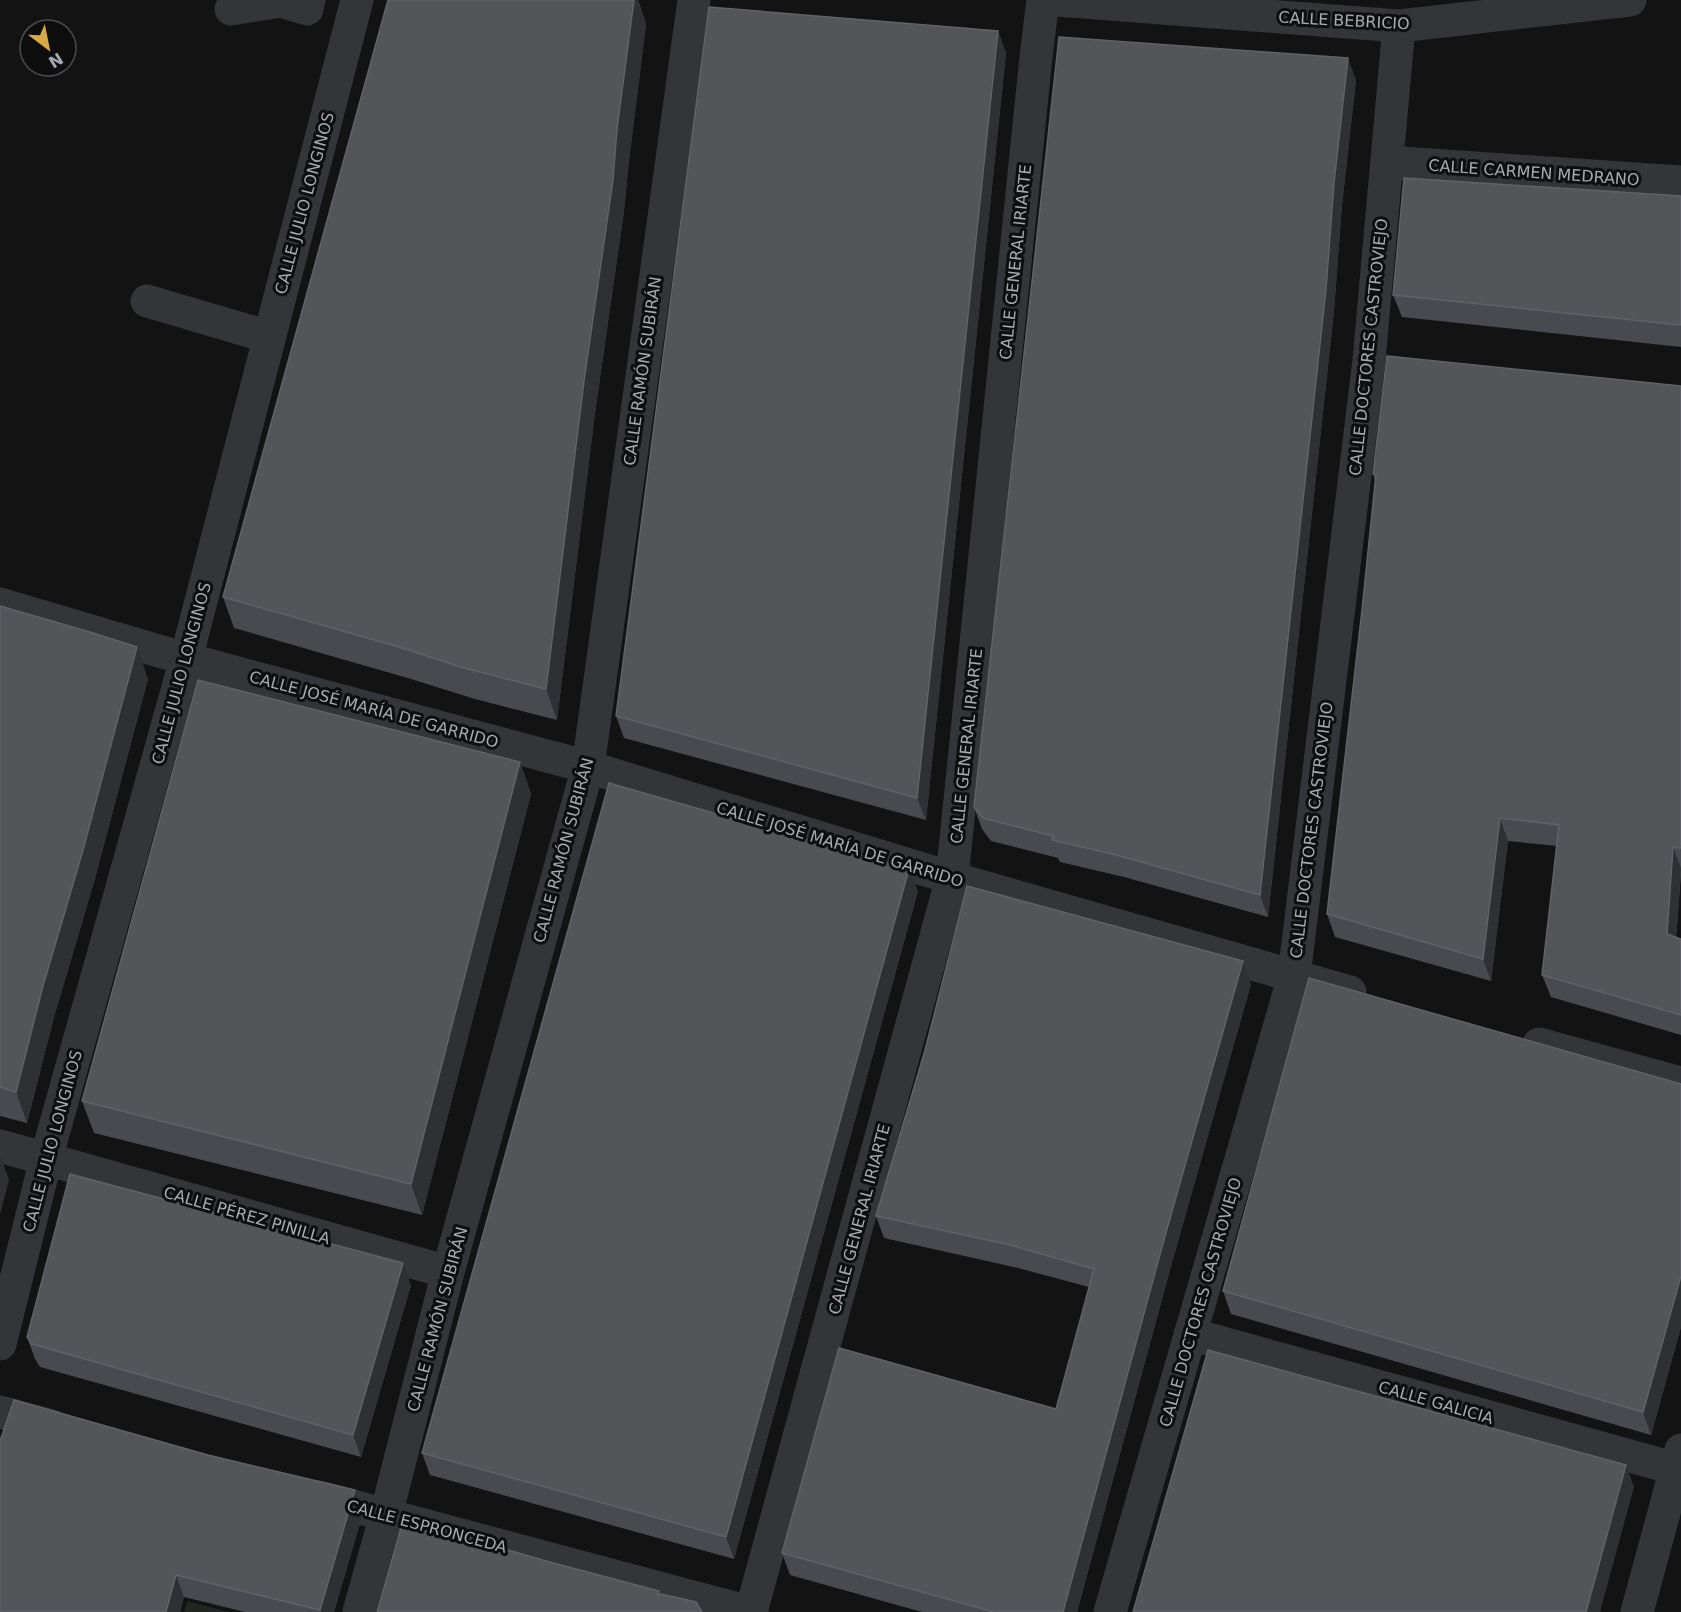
<svg xmlns="http://www.w3.org/2000/svg" width="1681" height="1612" font-family="'DejaVu Sans',sans-serif">
  <rect width="100%" height="100%" fill="#131314"/>
  <path fill="#202620" d="M187,1601L229,1612H184Z"/>
  <g fill="none" stroke-linecap="round" stroke-linejoin="round">
    <path stroke="#343539" stroke-width="33" d="M1057,0L1399,26L1630,0
      M231,9L281,1L307,9L309,0
      M1387,162L1681,182
      M147,301L269,337
      M0,604L186,659L588,767L952,878L1350,992
      M1539,1044L1681,1083
      M0,1146L448,1272
      M1190,1334L1681,1470
      M0,1344L46,1159L186,659L357,0
      M0,1412L52,1426
      M319,1497L749,1612
      M359,1612L386,1515L448,1272L588,767L694,0
      M751,1612L952,878L1036,57L1043,0
      M1110,1612L1294,976L1369,360L1399,26
      M1637,1612L1681,1450"/>
  </g>
  <path fill="#494a4f" d="M388,0H638L646,24L629,160L624,211L595,413L557,720L475,699L411,679L234,628L223,597Z
    M998,31L1006,53L926,820L624,738L616,716Z
    M1356,80L1342,205L1334,311L1268,917L1124,877L1060,862L1058,858L991,841L982,829L974,807Z
    M1681,196V347L1402,317L1393,295Z
    M1681,386V874L1676,937L1681,939V1035L1551,997L1542,975L1557,846L1508,841L1491,981L1335,937L1327,914L1362,610L1375,481L1373,474Z
    M0,606L148,679L94,882L54,1017L27,1123L0,1116Z
    M520,762L531,794L422,1215L94,1133L82,1101Z
    M918,891L734,1559L430,1475L422,1453Z
    M1251,984L1173,1259L1077,1612H922L790,1575L782,1553L1056,1409L1089,1287L1018,1268L884,1238L876,1216Z
    M1681,1084V1327L1651,1435L1231,1314L1223,1291Z
    M411,1285L361,1457L40,1367L35,1359L27,1337Z
    M208,1455L355,1490L363,1513L334,1612H245L184,1597L180,1612H0Z"/>
  <path fill="#2f3033" d="M634,0H638L646,24L629,160L624,211L595,413L557,720L546,689L584,381Z
    M998,31L1006,53L926,820L917,798Z
    M1348,58L1356,80L1342,205L1334,311L1268,917L1260,895L1334,183Z
    M137,647L148,679L94,882L54,1017L27,1123L16,1092L43,986Z
    M520,762L531,794L422,1215L411,1184Z
    M1500,818L1508,841L1491,981L1483,959Z
    M1673,847L1681,868L1675,956L1667,934Z
    M909,869L918,891L734,1559L726,1537Z
    M1243,961L1251,984L1173,1259L1077,1612H1063L1165,1236Z
    M1,1157L9,1180L0,1215V1162Z
    M403,1263L411,1285L361,1457L353,1435Z
    M1681,1276V1327L1651,1435L1643,1412Z
    M1626,1465L1634,1487L1600,1612H1586Z
    M355,1490L363,1513L334,1612H321L320,1610Z
    M176,1575L184,1597L180,1612H166Z"/>
  <path fill="#535559" stroke="#606267" stroke-width="1.5" d="M388,0H634L617,129L613,180L584,381L546,689L464,668L399,647L223,597Z
    M709,7L998,31L917,798L616,716Z
    M1059,37L1348,58L1334,183L1326,289L1260,895L1116,855L1052,840L1053,836L983,818L974,807Z
    M1404,178L1681,196V325L1393,295Z
    M1387,356L1681,386V848L1673,847L1667,934L1681,939V1015L1542,975L1559,825L1500,818L1483,959L1327,914L1362,610L1376,474H1373Z
    M0,606L93,633L137,647L83,850L43,986L16,1092L0,1087Z
    M198,680L520,762L411,1184L82,1101Z
    M609,783L909,869L726,1537L422,1453Z
    M967,886L1243,961L1165,1236L1063,1612H994L782,1553L839,1348L1056,1409L1094,1269L1010,1245L876,1216L925,1050Z
    M1309,978L1681,1084V1276L1643,1412L1223,1291Z
    M70,1174L403,1263L353,1435L32,1344L27,1337Z
    M1208,1350L1626,1465L1586,1612H1133Z
    M14,1400L208,1455L355,1490L320,1610L176,1575L166,1612H0V1441Z
    M403,1520L546,1561L659,1591L658,1595L661,1594L696,1602L702,1612H377Z"/>
  <g text-anchor="middle" stroke-width="6" stroke-linejoin="round" paint-order="stroke">
    <g font-size="16" fill="#a6aab3" stroke="#0e0e0f">
      <text transform="translate(1344 20) rotate(3)" y="6">CALLE BEBRICIO</text>
      <text transform="translate(1534 172) rotate(4)" y="6">CALLE CARMEN MEDRANO</text>
      <text transform="translate(304 203) rotate(-75)" y="6">CALLE JULIO LONGINOS</text>
      <text transform="translate(1015 262) rotate(-84)" y="6">CALLE GENERAL IRIARTE</text>
      <text transform="translate(1368 347) rotate(-84)" y="6">CALLE DOCTORES CASTROVIEJO</text>
      <text transform="translate(642 371) rotate(-82)" y="6">CALLE RAMÓN SUBIRÁN</text>
      <text transform="translate(181 673) rotate(-75)" y="6">CALLE JULIO LONGINOS</text>
      <text transform="translate(374 709) rotate(15)" y="6">CALLE JOSÉ MARÍA DE GARRIDO</text>
      <text transform="translate(966 746) rotate(-84)" y="6">CALLE GENERAL IRIARTE</text>
      <text transform="translate(1311 830) rotate(-83)" y="6">CALLE DOCTORES CASTROVIEJO</text>
      <text transform="translate(840 844) rotate(17)" y="6">CALLE JOSÉ MARÍA DE GARRIDO</text>
      <text transform="translate(563 850) rotate(-75)" y="6">CALLE RAMÓN SUBIRÁN</text>
      <text transform="translate(52 1141) rotate(-75)" y="6">CALLE JULIO LONGINOS</text>
      <text transform="translate(247 1215) rotate(16)" y="6">CALLE PÉREZ PINILLA</text>
      <text transform="translate(859 1219) rotate(-75)" y="6">CALLE GENERAL IRIARTE</text>
      <text transform="translate(1200 1302) rotate(-74)" y="6">CALLE DOCTORES CASTROVIEJO</text>
      <text transform="translate(437 1319) rotate(-75)" y="6">CALLE RAMÓN SUBIRÁN</text>
      <text transform="translate(1436 1402) rotate(16)" y="6">CALLE GALICIA</text>
      <text transform="translate(427 1526) rotate(15)" y="6">CALLE ESPRONCEDA</text>
    </g>
  </g>
  <g transform="translate(48 48) rotate(148)"><circle r="28" fill="#0e0e0f" stroke="#4b4c51" stroke-width="1.5"/>
  <path d="M0-4.5L10 22L0 15L-10 22Z" fill="#d9a946"/>
  <text y="-9" font-size="16" font-weight="bold" text-anchor="middle" fill="#a6aab3">N</text>
  </g>
</svg>
